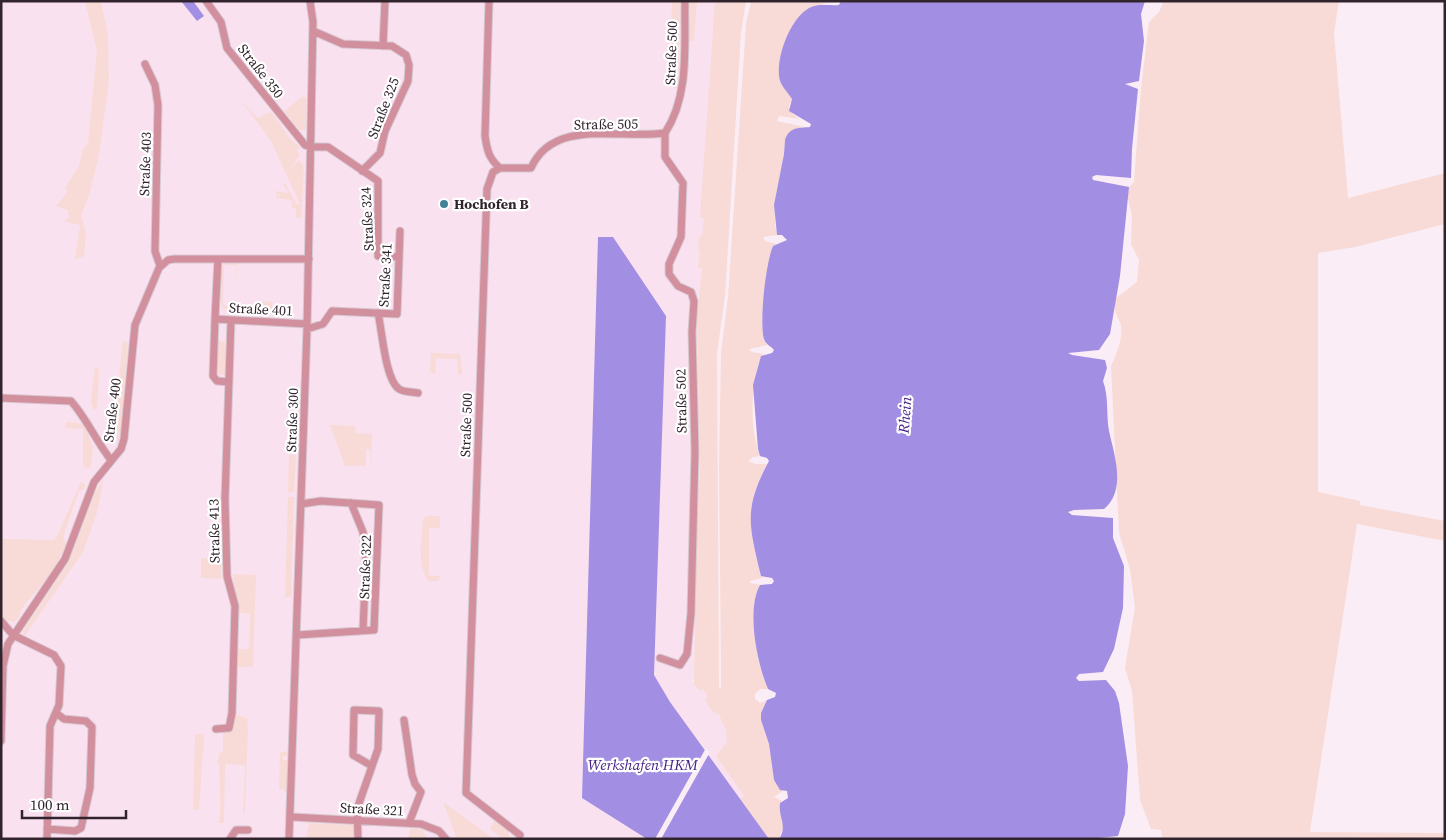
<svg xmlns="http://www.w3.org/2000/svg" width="1446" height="840" font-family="'Source Serif 4',serif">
  <rect width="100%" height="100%" fill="#fbedf5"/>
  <path fill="#fae1f0" d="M1,1H718L700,295H698L700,469L694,658L697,678L692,681L699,691L703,688L708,697L705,700L723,721L728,736L727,742L717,756L744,796L740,799L670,702L654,675L598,237L582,798L647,839H1Z"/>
  <path fill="#f8dbd6" d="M85,1H101L108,36L109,81L99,155L90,192L81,216L86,232L84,256L75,260L80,225L65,222V219L69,218L68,210L56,206L68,191L65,188L79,166L83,149L88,143L97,51Z
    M672,1H680L678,87L673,89L675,86L670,78Z
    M690,1H697L694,41H689Z
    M715,1H746L741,33L725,296L717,353L719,689L721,688V668L719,466L721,353L728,297L746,24L751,1H813L827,4C823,5 820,5 816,6C793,9 778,55 779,75C780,85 787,91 792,99L789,106L792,114L800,119L779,116L777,121L805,127L798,128L785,140C784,173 769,202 777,235L763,237L765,241L777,244L773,246C769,266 755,328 767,345L749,349L752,352L764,354L761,356C751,384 749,428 760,456L753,457L748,461L756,464H767C763,469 764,473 761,478C743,510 753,542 761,576L765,577L750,581V583L760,585C746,609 757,664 768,689H760L755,694V699L760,703L767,700L761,712V720L769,744L774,780L783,791L774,797L782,801L780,803L783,827L779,839H769L740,799L744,796L716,756L727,742L726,730L719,715L713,712L705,700L708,697L703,689L699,691L694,684L696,549L700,469L697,317L702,268H698L700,250H698L699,237L702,236L704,218L700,217Z
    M1164,1H1339L1334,33L1348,198L1445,173V224L1355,247L1318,253V492L1360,501V505L1445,521V541L1357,524L1310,832L1445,833V839H1162L1161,830L1151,829L1140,800L1132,691L1125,668L1135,607L1130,569L1119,533L1111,366C1116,355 1123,339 1121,326C1118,314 1113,314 1115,299L1137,282L1139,260L1131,244L1132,216L1127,195L1129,187L1134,182L1141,88L1149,22L1159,12Z
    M303,96L307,98L306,130H299L284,111Z
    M241,100L258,118L272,112L289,138L300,147L297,151L300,154L303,150L290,169L299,160L304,167L301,218H296V208H292V200L276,198V196L282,195L276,194V191L289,193L283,185L285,183L297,205L300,204L271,141Z
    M237,261L236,287V265H224L223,305L228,306L227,309H223L221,301V269C224,261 230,262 237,261Z
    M263,301L272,302L273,315L258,314V305Z
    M123,340L128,343L121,431L117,446V396Z
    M216,341H225L226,375L215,374Z
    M431,353L460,354L462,374H458L457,359L436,358L435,374L430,372Z
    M95,367L98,368L99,371L97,410L93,409L91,400Z
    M66,422L85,424L93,448L90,468H86L83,464V429L65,428Z
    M330,425L355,426V433L372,434L371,467L370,449H366V466H345Z
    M289,455H296L294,492H288Z
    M104,478L97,513L83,552L24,637L23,631L69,562L95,493Z
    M81,482L85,484L84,489L79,491L63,537L66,544C59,560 50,575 39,588C31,598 22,604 19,617L14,622L5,620L1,614V539L54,540L58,534Z
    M288,497H294L291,597H285Z
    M427,516H440V528H429V576H440L438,581H429C416,566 422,537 423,519Z
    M201,558H221V579L201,578Z
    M233,574L256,575L253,667H237V649H249L250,614L238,612Z
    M238,715L247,718L248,728L245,809L243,817L245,765L225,764L224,823H219C222,802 219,784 219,764H217L220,752H223V733L231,732L234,718Z
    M195,734H203L204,738L199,810L193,809Z
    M280,752H287V756H283V760H287V792H284V789H279Z
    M443,802L494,839H457Z
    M495,819L507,829L510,839H503L490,829Z
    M309,823L353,825V839H306Z
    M410,828L423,830L427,839H408Z"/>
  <path fill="#a28ee3" d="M181,1H193L204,16L197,21Z
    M841,1H1145L1141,14L1144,41L1139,81L1125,84L1138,89L1132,149L1131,178L1096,175L1092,177L1093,180L1129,187L1120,276L1110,334L1099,350L1068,353L1072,355L1105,360L1107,368L1103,381C1109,397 1106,414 1109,431C1114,454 1127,490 1104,509L1074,510L1068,512L1072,515L1113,518V538L1124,566L1123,608L1114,649L1103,672L1079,674L1076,678L1079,681L1106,680L1115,691L1119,703L1128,766L1125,814L1118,836L1089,839H779C788,826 778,817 780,803L788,798L787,791L780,790L774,780L769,744L761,720V713L767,700L775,697L776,693L768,689C757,663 746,610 760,585L772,584L774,581L772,578L761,576C749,525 743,509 769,461L767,458L760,456L758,449L753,385L761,356L772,353L774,350C770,345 766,345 764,339C759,322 766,262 773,246L787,240L782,235H777L774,205L784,154L785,140C789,127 798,128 810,127L811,124L789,111L792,99C787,91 780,86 779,76C777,55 790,19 809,8C818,3 830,6 839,5Z
    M598,237H613L666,316L654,675L670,702L769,839H647L582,798Z"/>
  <path fill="#fbedf5" d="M706,748L710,752L661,839H655Z"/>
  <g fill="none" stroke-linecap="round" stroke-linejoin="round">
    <g stroke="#d7c9d1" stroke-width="9">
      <path id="minor" d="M206,1L221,22L227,48L305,145L310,147H328L378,181V256L399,257
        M489,1L485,136C487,150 489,159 500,168
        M313,31L343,44L392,46L406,55L409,65L408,81L385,131L380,153L362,171
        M383,46L385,1
        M145,64L155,85L158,105L155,251L160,266
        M665,133C690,95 684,45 685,1
        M500,168L493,172L487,189L466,793L520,835
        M500,168H531C554,117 621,140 665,133
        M218,259L215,319L307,324
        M378,313C382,330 385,379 399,389C403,392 412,392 418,393
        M215,319L213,376L217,381L229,382
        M307,329L323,324L332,311L397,314L400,231
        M1,398L71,401C87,419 96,441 111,460
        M351,503L363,532L366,559L363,630
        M1,621L13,635L54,655L61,666L59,705L50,726L47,839
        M297,635L374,630L379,505L321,501L301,504
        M660,658L680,665L687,654L691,613L695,451L692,332L694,301L691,292L678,286L669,274V264L681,237L683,183L665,157V133
        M404,720L412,775L415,784L421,792L409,823
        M216,729L229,728L232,713L235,606L227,576L225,499L231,320
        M1,741L3,666L8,644L65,559L94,482L121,449L124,439L135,325L159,268L168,260L174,259H309
        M292,817L421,824L439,831L446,839
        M47,829L75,831L81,828L90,788L92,727L86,721L64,719L56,713
        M230,839L236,830H248
        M289,839L307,329L313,22L310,1
        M358,839L357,809L378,749L379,711L354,710L353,755L372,766"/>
    </g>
    <use href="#minor" stroke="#d28f9e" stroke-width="7"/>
  </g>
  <circle fill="#448297" stroke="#fff" stroke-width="2" cx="444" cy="204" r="5"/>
  <g text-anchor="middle" stroke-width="4.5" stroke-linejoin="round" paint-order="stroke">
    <g font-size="14" fill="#31242c" stroke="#fff">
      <text transform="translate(671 53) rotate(-88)" y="5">Straße 500</text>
      <text transform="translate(261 71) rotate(52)" y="5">Straße 350</text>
      <text transform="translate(383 108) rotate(-69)" y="5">Straße 325</text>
      <text transform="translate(606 124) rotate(-1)" y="5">Straße 505</text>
      <text transform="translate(145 164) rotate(-88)" y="5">Straße 403</text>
      <text transform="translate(367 219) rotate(-93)" y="5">Straße 324</text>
      <text transform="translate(385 275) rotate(-87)" y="5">Straße 341</text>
      <text transform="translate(261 309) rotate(3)" y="5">Straße 401</text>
      <text transform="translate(681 401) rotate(-91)" y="5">Straße 502</text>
      <text transform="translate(112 410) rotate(-83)" y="5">Straße 400</text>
      <text transform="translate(292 420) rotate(-88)" y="5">Straße 300</text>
      <text transform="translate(466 425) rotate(-88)" y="5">Straße 500</text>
      <text transform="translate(214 531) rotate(-91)" y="5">Straße 413</text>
      <text transform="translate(365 567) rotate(-88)" y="5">Straße 322</text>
      <text transform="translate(372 809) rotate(3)" y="5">Straße 321</text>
    </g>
    <g font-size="14" font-weight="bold" fill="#31242c" stroke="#fff" text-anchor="start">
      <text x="454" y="209">Hochofen B</text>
    </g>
    <g font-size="15" font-style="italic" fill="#462284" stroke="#fff">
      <text transform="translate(905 415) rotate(-85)" y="5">Rhein</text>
      <text x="643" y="770">Werkshafen HKM</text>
    </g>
  </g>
  <rect width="1446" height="840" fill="none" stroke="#31242c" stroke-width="5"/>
  <path d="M22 810v8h104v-8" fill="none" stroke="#31242c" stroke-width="2.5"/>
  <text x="30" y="810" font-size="15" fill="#31242c" stroke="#ffffff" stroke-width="4" paint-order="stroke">100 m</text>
</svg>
